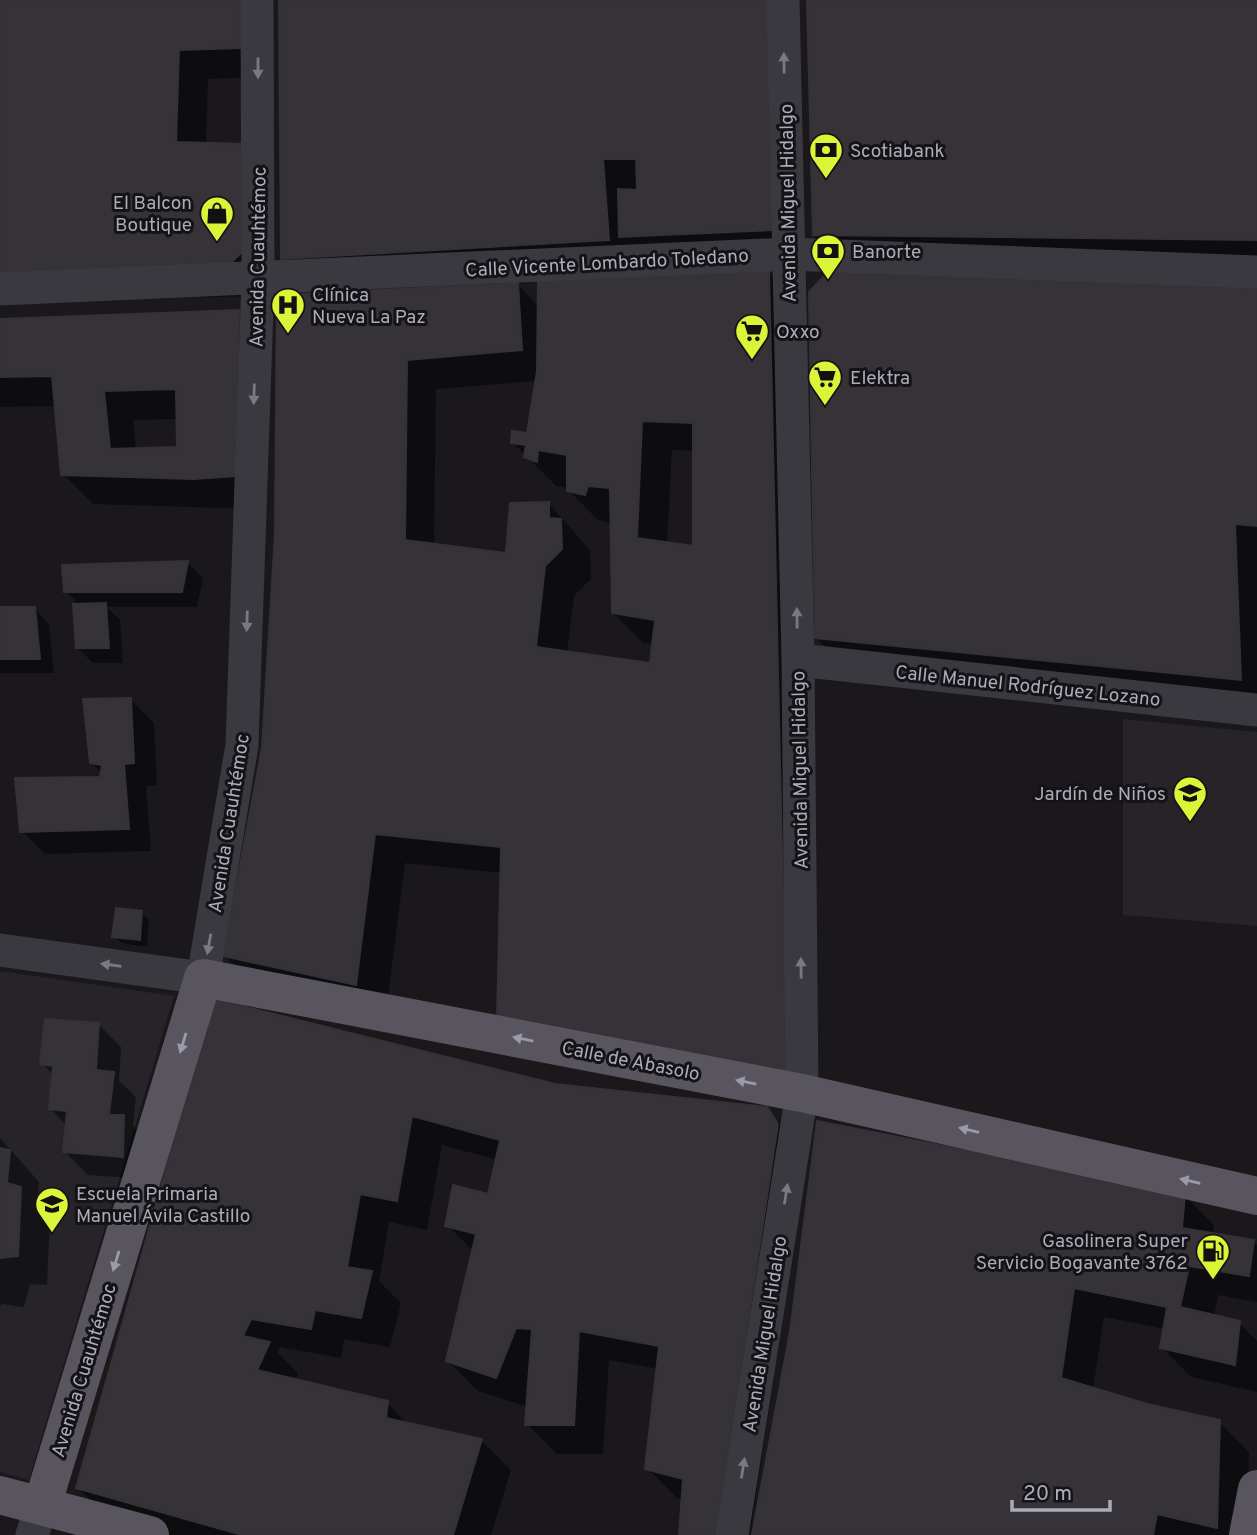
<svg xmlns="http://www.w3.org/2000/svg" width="1257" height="1535" font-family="Overpass,sans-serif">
  <rect width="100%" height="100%" fill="#1a181b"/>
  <path fill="#262428" d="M1123,719L1257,732V926L1123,915Z
    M0,971L174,996L29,1480L0,1472Z"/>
  <path fill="#0007" fill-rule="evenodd" d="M0,0H257L269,77L208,79L206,144L257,296L0,302Z
    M281,0H797L803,259L313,288L283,259Z
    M809,0H1257V269L844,264L815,235Z
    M768,272L798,302L816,1103L503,873L405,863L386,1013L254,985L225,956L263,748L276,533L278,297L517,284L539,307ZM537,381L528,435L512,442L556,486L566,488L598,520L612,523L613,613L643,643L654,644L652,665L567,653L574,596L591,579L590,550L549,504L507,555L434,545L436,389ZM672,450L695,451V548L667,544Z
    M1257,284V708L846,667L816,638Z
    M238,312L268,342L266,505L223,508L93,504L63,474L56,406L0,407V321ZM178,419L179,449L136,450L133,420Z
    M187,562L203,578L197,607H107L120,620L123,663H93L78,648L80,606L66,591Z
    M0,608H34L49,624L54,673H0Z
    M131,700L154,723L157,785L146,786L151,851L45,854L22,831L101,778L102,773L92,763Z
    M141,913L149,920L147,947L121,943L114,936Z
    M215,1001L555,1086L766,1108L796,1139L807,1155L750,1535L681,1533L683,1500L677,1498L647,1468L658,1369L609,1360L603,1454H557L527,1424L528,1407L478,1391L448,1361L474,1252L447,1225L489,1196L498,1160L442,1145L427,1230L389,1222L379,1281L401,1303L390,1347L344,1339L341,1358L280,1347L278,1353L298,1373L295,1381L387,1403L409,1425L481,1440L511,1470L491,1535H170L108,1518L78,1488Z
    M99,1025L121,1047L119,1081L136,1097L133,1126L146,1140V1179L88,1175L65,1152L67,1126L51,1109L54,1076L42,1063Z
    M0,1138L39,1182L37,1205L50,1219L47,1285L30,1284L24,1307L1,1304L0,1308Z
    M1184,1195L1214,1225L1213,1235L1253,1241L1257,1245V1302L1218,1295L1214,1317L1239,1323L1257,1341V1392L1191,1377L1162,1348L1165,1329L1104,1317L1093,1389L1147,1406L1219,1422L1249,1452L1247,1535H753Z"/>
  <path fill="#353337" stroke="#343237" stroke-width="2" fill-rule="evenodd" d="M0,0H241L240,48L179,50L176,142L245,144L242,252L227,267L0,274Z
    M279,0H769L774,230L619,237L618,189L637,190L636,159H603L609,240L281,259Z
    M807,0H1257V240L813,235Z
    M769,270L787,1075L497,1020L501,847L375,834L356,985L223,956L262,748L275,533L277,295L518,283L522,350L407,360L405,540L506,553L510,503L549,502V518L561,519L562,549L545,566L536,647L650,663L655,620L612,613L610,488L588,486L585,495L567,491V455L538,450L537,462L524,457L526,445L511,443L512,431L527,433L537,371L538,280ZM642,421L693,423V546L637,538Z
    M828,272L1257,282V526L1235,524L1241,680L815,638L809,292Z
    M239,310L237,476L193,479L61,475L52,376L0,377V319ZM176,389L177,447L110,449L104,391Z
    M188,561L182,592H64L62,565Z
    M106,603L109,648H76L73,604Z
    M0,607H35L40,659H0Z
    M131,698L134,763L124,764L129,829L20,832L15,778L100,777L102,765L90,763L83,699Z
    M116,908L142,911L140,940L112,937Z
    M214,999L555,1084L767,1107L778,1124L716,1535L679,1534L683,1479L645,1469L659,1346L579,1331L574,1425H525L532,1329L516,1328L496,1378L446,1361L476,1234L445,1226L453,1185L488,1194L500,1140L412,1116L397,1201L360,1194L347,1267L372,1271L361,1318L315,1310L311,1329L251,1319L243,1336L270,1342L257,1370L388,1401L386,1418L482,1439L453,1535H242L76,1488Z
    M45,1019L99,1023L96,1070L114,1072L109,1115H124L123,1157L63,1152L67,1111L49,1109L53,1066L40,1064Z
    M817,1121L1185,1194L1182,1228L1254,1240L1249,1276L1189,1266L1180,1307L1240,1321L1235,1365L1160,1348L1167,1307L1074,1288L1061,1378L1147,1404L1220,1420L1217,1528L1157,1514L1153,1535H752L790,1332Z
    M0,1148L10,1150L7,1183L21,1187L18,1256L0,1258Z"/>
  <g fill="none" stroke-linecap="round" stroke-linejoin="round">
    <path stroke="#3b3940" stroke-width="33" d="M0,289L788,254L1257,272
      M798,660L1257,710
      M0,950L203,978L242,745L258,278L257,0
      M32,1535L42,1506
      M732,1535L802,1093L798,660L783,0"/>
    <path stroke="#58555f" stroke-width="38" d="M0,1495L150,1535
      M42,1506L203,978L802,1093L1257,1196
      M1248,1535L1257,1489"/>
  </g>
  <defs><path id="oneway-solid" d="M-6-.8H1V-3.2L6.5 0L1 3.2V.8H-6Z" transform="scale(1.75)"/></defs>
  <g fill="#7a7884">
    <use href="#oneway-solid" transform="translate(784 63) rotate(-91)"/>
    <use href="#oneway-solid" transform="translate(258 68) rotate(90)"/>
    <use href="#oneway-solid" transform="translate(254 394) rotate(92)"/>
    <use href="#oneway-solid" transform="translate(797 618) rotate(-91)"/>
    <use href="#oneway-solid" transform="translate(247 621) rotate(92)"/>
    <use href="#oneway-solid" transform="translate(209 944) rotate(100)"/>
    <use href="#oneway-solid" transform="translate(111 965) rotate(-172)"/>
    <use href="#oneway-solid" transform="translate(801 968) rotate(-91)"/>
    <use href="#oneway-solid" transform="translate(786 1194) rotate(-81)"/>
    <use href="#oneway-solid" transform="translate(743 1468) rotate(-81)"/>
  </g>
  <g fill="#9c9aa9">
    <use href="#oneway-solid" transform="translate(523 1039) rotate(-169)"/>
    <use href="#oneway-solid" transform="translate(183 1043) rotate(107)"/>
    <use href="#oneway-solid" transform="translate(746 1082) rotate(-169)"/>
    <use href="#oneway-solid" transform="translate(969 1130) rotate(-167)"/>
    <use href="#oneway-solid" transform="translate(1190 1181) rotate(-167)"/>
    <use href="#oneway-solid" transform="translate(116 1261) rotate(107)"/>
  </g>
  <defs>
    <g id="bank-pin" transform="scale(1.75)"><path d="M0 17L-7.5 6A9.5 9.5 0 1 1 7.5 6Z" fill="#dcf437" stroke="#151316"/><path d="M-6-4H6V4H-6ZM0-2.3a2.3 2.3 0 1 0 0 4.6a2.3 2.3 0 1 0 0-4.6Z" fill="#111"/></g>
    <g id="shop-pin" transform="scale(1.75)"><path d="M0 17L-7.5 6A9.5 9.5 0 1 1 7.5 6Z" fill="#dcf437" stroke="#151316"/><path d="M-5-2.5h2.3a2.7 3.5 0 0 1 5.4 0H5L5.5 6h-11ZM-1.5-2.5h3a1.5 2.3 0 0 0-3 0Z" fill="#111"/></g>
    <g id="hospital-pin" transform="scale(1.75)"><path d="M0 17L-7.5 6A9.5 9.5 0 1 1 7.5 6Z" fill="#dcf437" stroke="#151316"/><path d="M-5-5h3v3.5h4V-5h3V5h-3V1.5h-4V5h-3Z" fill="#111"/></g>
    <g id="supermarket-pin" transform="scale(1.75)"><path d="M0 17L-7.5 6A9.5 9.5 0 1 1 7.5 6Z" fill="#dcf437" stroke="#151316"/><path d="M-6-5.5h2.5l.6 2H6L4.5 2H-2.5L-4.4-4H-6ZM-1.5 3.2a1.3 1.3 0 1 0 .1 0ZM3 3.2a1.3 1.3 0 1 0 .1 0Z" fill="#111"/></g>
    <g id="school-pin" transform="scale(1.75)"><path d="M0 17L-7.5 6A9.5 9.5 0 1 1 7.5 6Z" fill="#dcf437" stroke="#151316"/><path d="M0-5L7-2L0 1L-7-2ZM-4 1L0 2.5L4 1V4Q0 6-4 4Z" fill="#111"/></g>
    <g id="fuel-pin" transform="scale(1.75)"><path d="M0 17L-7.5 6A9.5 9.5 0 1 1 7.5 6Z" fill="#dcf437" stroke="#151316"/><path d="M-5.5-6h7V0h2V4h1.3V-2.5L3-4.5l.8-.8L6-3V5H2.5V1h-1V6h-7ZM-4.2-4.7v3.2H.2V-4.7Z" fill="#111"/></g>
  </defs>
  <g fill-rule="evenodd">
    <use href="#bank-pin" x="826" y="150"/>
    <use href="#shop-pin" x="217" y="213"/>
    <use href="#bank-pin" x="828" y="251"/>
    <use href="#hospital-pin" x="288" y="305"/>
    <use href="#supermarket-pin" x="752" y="331"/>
    <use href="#supermarket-pin" x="825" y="377"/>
    <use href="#school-pin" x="1190" y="793"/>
    <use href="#school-pin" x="52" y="1204"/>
    <use href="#fuel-pin" x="1213" y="1251"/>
  </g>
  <g text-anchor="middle" stroke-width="6" stroke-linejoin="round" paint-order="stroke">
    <g font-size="19" fill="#adabbb" stroke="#151316" text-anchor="start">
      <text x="850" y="157">Scotiabank</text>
      <text x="192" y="209" text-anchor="end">El Balcon<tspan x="192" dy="22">Boutique</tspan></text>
      <text x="852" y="258">Banorte</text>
      <text x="312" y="301">Clínica<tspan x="312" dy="22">Nueva La Paz</tspan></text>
      <text x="776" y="338">Oxxo</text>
      <text x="850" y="384">Elektra</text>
      <text x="1166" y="800" text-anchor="end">Jardín de Niños</text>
      <text x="76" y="1200">Escuela Primaria<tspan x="76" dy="22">Manuel Ávila Castillo</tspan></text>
      <text x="1188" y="1247" text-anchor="end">Gasolinera Super<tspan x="1188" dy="22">Servicio Bogavante 3762</tspan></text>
    </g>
    <g font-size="19" fill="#adabbb" stroke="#151316">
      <text transform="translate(787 203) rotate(-91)" y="7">Avenida Miguel Hidalgo</text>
      <text transform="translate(257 257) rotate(-89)" y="7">Avenida Cuauhtémoc</text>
      <text transform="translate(607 262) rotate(-3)" y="7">Calle Vicente Lombardo Toledano</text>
      <text transform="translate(1028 685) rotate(6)" y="7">Calle Manuel Rodríguez Lozano</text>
      <text transform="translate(799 770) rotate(-91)" y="7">Avenida Miguel Hidalgo</text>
      <text transform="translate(228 823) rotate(-81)" y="7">Avenida Cuauhtémoc</text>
      <text transform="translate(631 1060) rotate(11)" y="7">Calle de Abasolo</text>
      <text transform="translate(764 1334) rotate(-81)" y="7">Avenida Miguel Hidalgo</text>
      <text transform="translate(83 1370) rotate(-73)" y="7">Avenida Cuauhtémoc</text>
    </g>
  </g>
  <path d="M1012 1500v10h98v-10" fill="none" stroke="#adabbb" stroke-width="3.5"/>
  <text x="1023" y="1500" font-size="21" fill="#adabbb" stroke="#151316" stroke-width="5" paint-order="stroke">20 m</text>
</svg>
